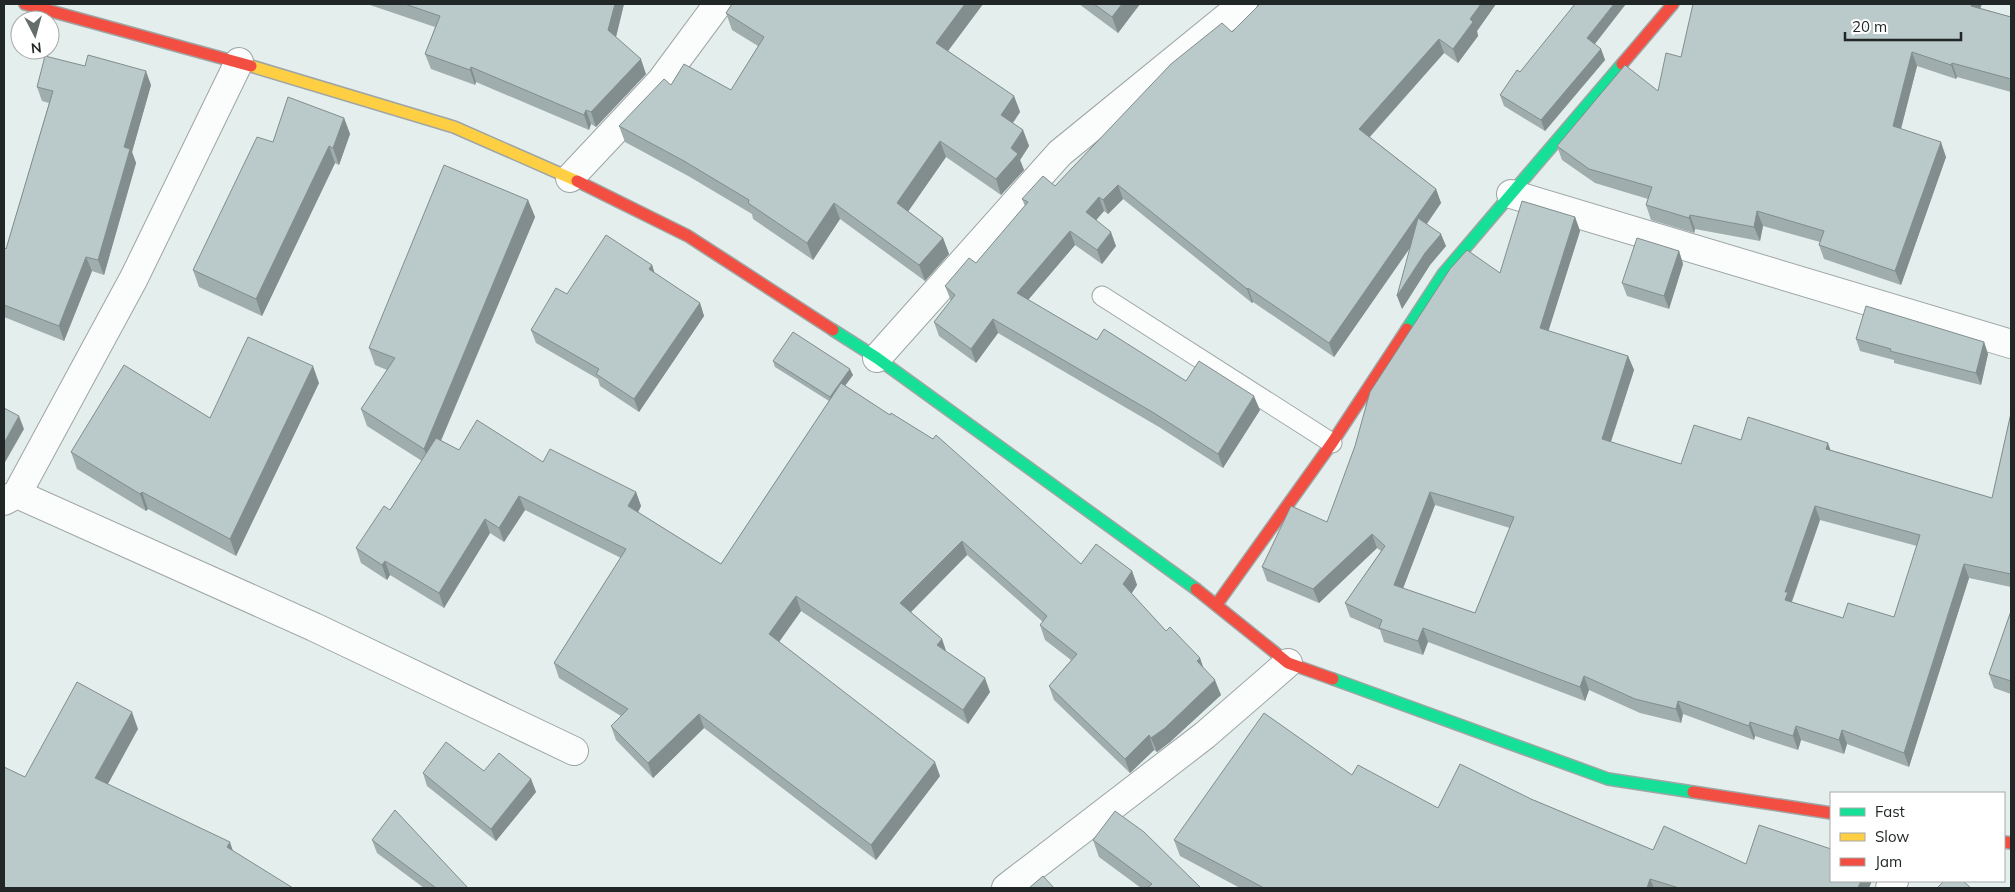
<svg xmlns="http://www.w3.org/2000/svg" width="2015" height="892" font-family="Mulish,sans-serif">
  <rect width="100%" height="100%" fill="#e4eeec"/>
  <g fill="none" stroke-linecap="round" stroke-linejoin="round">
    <g stroke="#9ea5a4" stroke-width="21">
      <path id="lane" d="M1102,296L1332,443"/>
    </g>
    <g stroke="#9ea5a4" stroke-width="30">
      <path id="street" d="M570,178L661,81L718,4
        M1511,194L2011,344
        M877,358L1060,153L1243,4
        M17,494L314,627L574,751
        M4,501L17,494L134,278L239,62
        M1006,888L1205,735L1288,663
        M1890,888L1894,881"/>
    </g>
    <g stroke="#9ea5a4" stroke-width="14">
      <path id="fast" d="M1407,329L1443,274L1622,64
        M833,330L877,358L1196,589
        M1333,679L1608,779L1693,792"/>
    </g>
    <g stroke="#9ea5a4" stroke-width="14">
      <path id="slow" d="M251,66L454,127L577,181"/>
    </g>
    <g stroke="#9ea5a4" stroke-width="14">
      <path id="jam" d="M25,4L251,66
        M1622,64L1673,4
        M577,181L688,236L833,330
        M1196,589L1288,663L1333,679
        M1217,604L1332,443L1407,329
        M1693,792L1831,813
        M2004,842L2011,843"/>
    </g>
    <use href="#lane" stroke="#fbfcfc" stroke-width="19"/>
    <use href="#street" stroke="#fbfcfc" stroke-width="28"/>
    <use href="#fast" stroke="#16e098" stroke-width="11"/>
    <use href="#slow" stroke="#ffcf43" stroke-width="11"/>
    <use href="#jam" stroke="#f24e42" stroke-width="11"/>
  </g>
  <path fill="#a0adad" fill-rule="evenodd" d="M367,4H624L616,37L646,74L596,127L591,124L589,130L476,82L475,85L431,69L425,54L435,27Z
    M732,4H983L948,51L1014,96L1020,112L1013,123L1023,130L1029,146L1020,160L1024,170L1001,195L946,157L908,211L943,238L949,254L925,281L840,219L813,260L753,219L752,214L690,177L625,142L619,126L671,85L731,90L758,46L732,30L726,13Z
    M1079,4H1140L1118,33Z
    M1260,4H1496L1477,31L1478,36L1458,63L1444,53L1370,137L1436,189L1441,203L1427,224L1446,246L1430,265L1402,309L1410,248L1334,357L1253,302L1252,303L1123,199L1108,214L1104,211L1096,220L1116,246L1102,264L1075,245L1028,300L1097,340L1186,381L1260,410L1223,468L1159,427L998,333L976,363L939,336L934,322L951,301L945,286L976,263L1025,206L1022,199L1055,186L1232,32Z
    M1980,8L2011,17V92L1957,77L1956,79L1917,66L1901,129L1946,157L1901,285L1824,259L1819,245L1820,242L1763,226L1760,241L1695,229L1694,233L1651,220L1646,205L1648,199L1595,183L1562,160L1557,146L1658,91L1681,57Z
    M1595,44L1601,49L1605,60L1545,131L1504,106L1500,95L1520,72Z
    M151,85L132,152L136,163L104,275L92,271L64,341L4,317V247L6,249L49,103L42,101L37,87Z
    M344,118L350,134L339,165L335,163L262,316L199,287L193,270L273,142Z
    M528,200L535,217L441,441L459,450L543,462L636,492L641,506L638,512L721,564L829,401L775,367L773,361L853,375L845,386L1081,564L1132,571L1137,585L1131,594L1166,631L1200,658L1203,667L1221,695L1170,742L1157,752L1154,750L1130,773L1054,700L1049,686L1071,660L1045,640L1040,625L1043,622L967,555L911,612L942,639L946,651L990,692L968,724L801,611L779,642L940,776L876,860L704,728L653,778L616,740L611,726L621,716L559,678L554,663L621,558L525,510L504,542L490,533L444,608L390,575L387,580L361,563L356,548L390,510L422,461L367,426L361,409L387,370L375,365L369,348Z
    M1575,217L1580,231L1548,331L1628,356L1634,370L1611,442L1681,464L1741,440L1831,450L1992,498L2011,413V587L1969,578L1909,767L1847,744L1844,754L1801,740L1798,750L1755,736L1754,740L1683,714L1681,723L1640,713L1589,690L1585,701L1428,642L1423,655L1384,642L1380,630L1350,617L1345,603L1381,551L1377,548L1319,603L1267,581L1262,567L1327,522L1500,273ZM1435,505L1510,528L1475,613L1403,588ZM1820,520L1917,546L1894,617L1843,618L1792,602Z
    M1679,251L1683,264L1669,309L1627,296L1622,283Z
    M652,265L654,273L700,303L704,316L639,412L600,386L598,379L536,343L531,330L567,294Z
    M1856,339L1984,342L1988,354L1981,385L1894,363V360L1860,351Z
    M319,383L236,556L148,509L146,511L77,469L71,452L210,418Z
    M2011,611V694L1994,688L1989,674Z
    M484,771L531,779L536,792L496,841L427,786L423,773Z
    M1352,775L1438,808L1531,799L1653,850L1746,864L1869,888H1240L1180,856L1174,840Z
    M372,840L468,888H424L377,853Z
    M1093,840L1201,888H1141L1099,857Z"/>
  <path fill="#828d8d" d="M615,4H624L614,45L608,30Z
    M965,4H983L942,59L936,43Z
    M1122,4H1140L1118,33L1112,17Z
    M1481,4H1496L1477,31L1478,36L1458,63L1453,49L1470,19Z
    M1614,4H1626L1591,49L1587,38Z
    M1972,4H1982L1976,20L1971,6Z
    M1439,39L1444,53L1364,143L1359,129Z
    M1601,49L1605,60L1545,131L1541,120Z
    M1912,52L1917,66L1898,140L1893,126Z
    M641,59L646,74L596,127L591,112Z
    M1952,63L1957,77L1956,79L1951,65Z
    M471,67L476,82L475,85L470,70Z
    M146,71L151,85L132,152L136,163L104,275L98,260L124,147Z
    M1014,96L1020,112L1007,131L1001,115Z
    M586,110L591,124L589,130L584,115Z
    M344,118L350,134L339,165L333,148Z
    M1023,130L1029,146L1020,160L1024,170L1001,195L996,179L1011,148Z
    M940,141L946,157L903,219L897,203Z
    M1941,142L1946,157L1901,285L1895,271Z
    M329,146L335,163L262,316L256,299Z
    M1118,185L1123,199L1108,214L1103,200Z
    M1436,189L1441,203L1334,357L1329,343Z
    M1099,197L1104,211L1091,226L1086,212Z
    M528,200L535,217L430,466L424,449Z
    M834,203L840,219L813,260L807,243Z
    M1757,211L1763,226L1760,241L1754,227Z
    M1690,215L1695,229L1694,233L1689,218Z
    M1575,217L1580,231L1545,342L1540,328Z
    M1070,231L1075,245L1022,307L1017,293Z
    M1111,232L1116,246L1102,264L1097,250Z
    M1441,234L1446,246L1430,265L1402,309L1397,296L1425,253Z
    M943,238L949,254L925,281L919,265Z
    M1679,251L1683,264L1669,309L1664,296Z
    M86,257L92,271L64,341L59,326Z
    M652,265L656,277L649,269Z
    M1248,288L1253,302L1252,303L1247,289Z
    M700,303L704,316L639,412L634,399Z
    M993,319L998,333L976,363L971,349Z
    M1984,342L1988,354L1981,385L1976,373Z
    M1628,356L1634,370L1607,453L1602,439Z
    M313,366L319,383L236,556L230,539Z
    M850,369L853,375L832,403L830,397Z
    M1254,396L1260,410L1223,468L1218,454Z
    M19,416L24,429L4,464V443Z
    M1828,443L1833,457L1826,449Z
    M142,492L148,509L146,511L140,494Z
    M636,492L641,506L634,521L628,506Z
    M1430,492L1435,505L1399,599L1394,585Z
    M519,496L525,510L504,542L499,528Z
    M1815,506L1820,520L1791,603L1785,600V592Z
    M485,519L490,533L444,608L439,593Z
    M1372,534L1377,548L1319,603L1313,589Z
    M962,541L967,555L905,618L900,603Z
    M385,561L390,575L387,580L382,565Z
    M1964,564L1969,578L1909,767L1904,753Z
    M1132,571L1137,585L1128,599L1123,584Z
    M796,596L801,611L774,649L769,634Z
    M1423,628L1428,642L1423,655L1418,641Z
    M942,639L947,654L937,645Z
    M1200,658L1205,673L1197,661Z
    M1584,676L1589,690L1585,701L1580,687Z
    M985,678L990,692L968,724L963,710Z
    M1215,680L1221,695L1170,742L1157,752L1151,738Z
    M1678,701L1683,714L1681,723L1676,709Z
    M132,712L138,729L102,795L95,778Z
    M699,714L704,728L653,778L648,763Z
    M1750,722L1755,736L1754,740L1749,726Z
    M1796,726L1801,740L1798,750L1793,736Z
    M1842,730L1847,744L1844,754L1839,740Z
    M1149,735L1154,750L1130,773L1125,759Z
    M935,762L940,776L876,860L871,845Z
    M531,779L536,792L496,841L491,829Z
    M230,842L236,860L227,847Z
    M1650,879L1654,888H1647Z
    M1861,881H1872L1869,888H1858Z"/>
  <path fill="#bac9c9" stroke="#828d8d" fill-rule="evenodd" d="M405,4H615L608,30L641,59L591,112L586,110L584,115L471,67L470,70L425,54L440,16Z
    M732,4H965L936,43L1014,96L1001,115L1023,130L1011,148L1018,154L996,179L940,141L897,203L943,238L919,265L834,203L807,243L748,203L749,200L684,161L619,126L664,79L671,85L684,64L731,90L764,37L726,13Z
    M1094,4H1122L1112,17Z
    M1260,4H1481L1470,19L1473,22L1453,49L1439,39L1359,129L1436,189L1329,343L1248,288L1247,289L1118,185L1103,200L1099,197L1086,212L1111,232L1097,250L1070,231L1017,293L1097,340L1104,329L1186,381L1199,361L1254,396L1218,454L1154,413L993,319L971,349L934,322L955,295L945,286L969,258L976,263L1028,202L1022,199L1043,176L1055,186L1171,64L1222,23L1232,32Z
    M1575,4H1614L1587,38L1601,49L1541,120L1500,95L1517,70L1520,72Z
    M1693,4H1972L1971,6L2011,17V79L1952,63L1951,65L1912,52L1893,126L1941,142L1895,271L1819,245L1824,231L1757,211L1754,227L1690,215L1689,218L1646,205L1652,187L1589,169L1557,146L1625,65L1658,91L1666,53L1681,57Z
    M88,55L146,71L124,147L130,149L98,260L86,257L59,326L4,305V247L6,249L53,91L37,87L45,56L85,66Z
    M288,97L344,118L333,148L329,146L256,299L193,270L257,137L273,142Z
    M444,165L528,200L424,449L361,409L395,358L369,348Z
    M1522,201L1575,217L1540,328L1628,356L1602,439L1681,464L1694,425L1741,440L1748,417L1828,443L1826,449L1992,498L2011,413V574L1964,564L1904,753L1842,730L1839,740L1796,726L1793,736L1750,722L1749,726L1678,701L1676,709L1635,699L1584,676L1580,687L1423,628L1418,641L1379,628L1382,620L1345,603L1385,546L1372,534L1313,589L1262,567L1291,506L1327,522L1355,446L1370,392L1450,269L1467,250L1500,273ZM1430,492L1514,517L1475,613L1394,585ZM1815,506L1920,535L1894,617L1848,603L1843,618L1785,600L1788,592H1785Z
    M1418,218L1441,234L1425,253L1397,296Z
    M606,235L652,265L649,269L700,303L634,399L596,374L599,369L531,330L556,288L567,294Z
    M1637,238L1679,251L1664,296L1622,283Z
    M1866,306L1984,342L1976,373L1890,351L1891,349L1856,339Z
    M793,332L850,369L830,397L773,361Z
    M248,337L313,366L230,539L142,492L140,494L71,452L124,365L210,418Z
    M841,383L890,415L891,413L933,439L936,435L1081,564L1096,544L1132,571L1123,584L1166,631L1170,627L1200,658L1197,661L1215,680L1165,728L1151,738L1149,735L1125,759L1049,686L1077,654L1040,625L1047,616L962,541L900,603L942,639L937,645L985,678L963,710L796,596L769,634L935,762L871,845L699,714L648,763L611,726L628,709L554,663L626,549L519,496L499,528L485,519L439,593L385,561L382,565L356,548L384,506L390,510L436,438L459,450L477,420L543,462L550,449L636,492L628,506L721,564Z
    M4,408L19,416L4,443Z
    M2011,611V681L1989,674Z
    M77,682L132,712L95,778L230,842L227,847L293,888H4V767L25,777Z
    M1264,713L1352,775L1358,765L1438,808L1460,764L1531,799L1653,850L1664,826L1746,864L1759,825L1831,849V881H1861L1858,888H1679L1650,879L1647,888H1264L1174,840Z
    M446,742L484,771L499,753L531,779L491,829L423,773Z
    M395,810L468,888H436L372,840Z
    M1115,811L1144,832L1201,888H1147L1152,884L1093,840Z
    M1043,876L1054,888H1029Z
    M1944,881H1963L1971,888H1937Z"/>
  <rect width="2015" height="892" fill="none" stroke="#212726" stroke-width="10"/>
  <rect x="1830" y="792" width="175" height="90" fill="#ffffff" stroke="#a6a9a8"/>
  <rect x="1840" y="808" width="25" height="8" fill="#16e098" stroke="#a6a9a8"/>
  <text x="1875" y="817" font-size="15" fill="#212726">Fast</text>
  <rect x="1840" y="833" width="25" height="8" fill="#ffcf43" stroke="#a6a9a8"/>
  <text x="1875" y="842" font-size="15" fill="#212726">Slow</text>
  <rect x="1840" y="858" width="25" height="8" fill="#f24e42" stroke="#a6a9a8"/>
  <text x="1875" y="867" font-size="15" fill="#212726">Jam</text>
  <g transform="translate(35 35) rotate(174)"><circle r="24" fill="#ffffff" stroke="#a6a9a8"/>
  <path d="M0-4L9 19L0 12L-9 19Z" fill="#656d6b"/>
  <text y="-8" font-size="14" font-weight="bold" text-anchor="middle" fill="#212726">N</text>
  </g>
  <path d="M1845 32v8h116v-8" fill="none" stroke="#212726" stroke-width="2.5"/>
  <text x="1852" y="32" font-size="15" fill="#212726" stroke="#ffffff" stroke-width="4" paint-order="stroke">20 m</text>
</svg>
